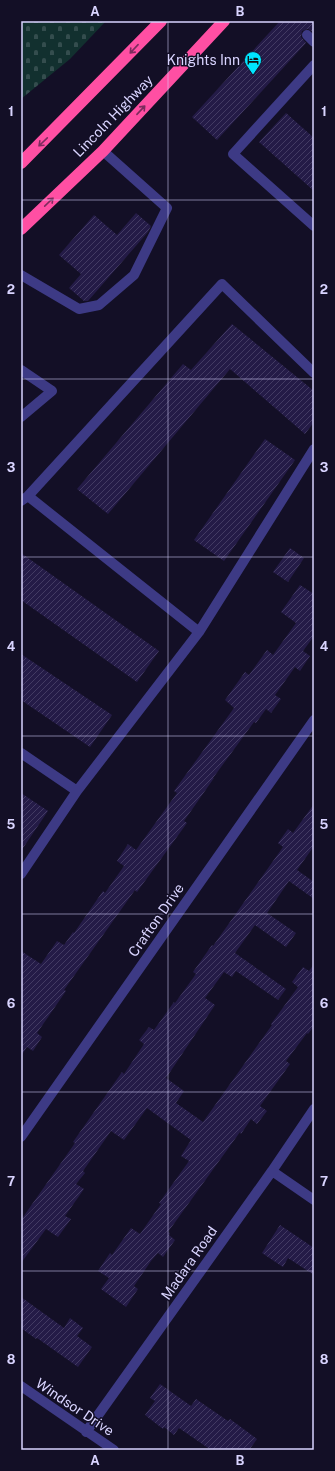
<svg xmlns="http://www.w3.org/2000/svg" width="335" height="1471" font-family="'Public Sans',sans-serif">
  <defs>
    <pattern id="cemetery-stones" width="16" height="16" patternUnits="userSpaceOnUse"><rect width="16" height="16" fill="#12302f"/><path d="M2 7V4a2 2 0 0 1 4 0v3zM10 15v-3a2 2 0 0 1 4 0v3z" fill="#344d4e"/></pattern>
    <pattern id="building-hatch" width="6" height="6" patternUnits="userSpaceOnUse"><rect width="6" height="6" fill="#241b47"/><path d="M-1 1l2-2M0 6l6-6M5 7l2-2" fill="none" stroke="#433b63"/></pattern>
  </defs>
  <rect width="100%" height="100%" fill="#130f26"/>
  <path fill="url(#cemetery-stones)" d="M21,21H106L70,59L21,99Z"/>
  <path fill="url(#building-hatch)" d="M280,21H314V33L308,29L302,31L301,37L306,43L217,140L192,117Z
    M286,113L314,138V191L259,142Z
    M136,213L151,226L148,232L88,301H84L69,288L81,274L59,255L94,215L117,235Z
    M232,324L314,391V422L305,434L230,369L108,514L77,489L183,364L191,370Z
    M265,439L295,460L224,561L194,540Z
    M290,548L304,558L288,582L273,572Z
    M21,553L159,651L137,682L21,600Z
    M300,585L314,594V636L303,651L310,656L300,671L295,667L275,695L281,699L271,713L266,709L256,723L254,722L213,778H214L184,821L187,823L137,892L135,890L64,990L66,991L37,1033L42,1037L33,1051L27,1047L21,1056V951L41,964L57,941L64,945L73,932L74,933L103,891L105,893L124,866L117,861L128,844L136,850L177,793L174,791L234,708L225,700L245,672L249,675L267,650L273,655L296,623L281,612Z
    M21,654L112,715L90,747L21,700Z
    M21,793L48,811L21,851Z
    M314,804V846L297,870L314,882V899L289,881L267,913L296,933L286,947L255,925L235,953L286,989L278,1000L236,971L232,977L224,972L205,998L215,1005L166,1078L184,1091L176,1103L203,1122L272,1025L271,1024L298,987L292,982L303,967L309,971L314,964V1026L308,1034L307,1033L286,1061L290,1064L260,1106L267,1111L257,1124L251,1119L241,1134L240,1132L168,1232L170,1233L169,1235L175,1240L163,1257L158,1253L151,1261L134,1286L138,1289L126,1307L101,1289L109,1278L98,1271L110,1253L112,1255L131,1228L140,1234L161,1204L159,1203L189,1161L181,1156L191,1140L147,1108L124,1140L111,1131L83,1171L85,1173L76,1184L84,1189L65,1216L71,1219L58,1237L46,1229L21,1263V1220L75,1143L73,1142L122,1072L124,1074L144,1044L139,1040L149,1027L154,1030L174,1002L175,1003L196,974L193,972L212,945L213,946L283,847L278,843L288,829L293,833Z
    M280,1225L314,1248V1275L288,1258L283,1267L262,1253Z
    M21,1297L64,1328L70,1318L83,1328L77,1336L92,1347L78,1367L37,1338L36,1339L21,1328Z
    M160,1384L191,1406L196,1399L228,1421L230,1419L257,1439L249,1450H211L179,1428L174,1435L164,1427L163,1429L145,1415L155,1401L150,1398Z"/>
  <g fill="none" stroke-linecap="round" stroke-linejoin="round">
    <path stroke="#3d3a85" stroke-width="10" d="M307,35L314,42
      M314,65L233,154L314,226
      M21,275L79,309L99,305L134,275L167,208L103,151
      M21,370L52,391L21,417"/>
    <path stroke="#3d3a85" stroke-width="10" d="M28,496L222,284L314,373
      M21,501L28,496L199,632
      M21,753L77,791
      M21,874L77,791L199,632L314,449
      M21,1137L314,720
      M272,1171L314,1200
      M21,1386L114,1450
      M86,1432L272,1171L314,1109"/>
    <path stroke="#ff4fa3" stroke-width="12" d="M21,163L161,21
      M21,229L103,151L224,21"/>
  </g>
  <defs><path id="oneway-shaft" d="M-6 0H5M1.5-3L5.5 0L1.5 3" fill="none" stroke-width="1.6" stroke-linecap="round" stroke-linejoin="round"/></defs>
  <g stroke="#7d2c5e">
    <use href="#oneway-shaft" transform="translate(134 49) rotate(133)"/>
    <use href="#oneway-shaft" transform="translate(141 110) rotate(-47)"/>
    <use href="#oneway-shaft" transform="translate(43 142) rotate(136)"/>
    <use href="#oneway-shaft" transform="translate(49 202) rotate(-44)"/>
  </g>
  <path fill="none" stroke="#d9d4ff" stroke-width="1" stroke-opacity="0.55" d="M168,21V1450M21,200H314M21,379H314M21,557H314M21,736H314M21,914H314M21,1092H314M21,1271H314"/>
  <defs>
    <g id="hotel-pin" transform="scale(0.9)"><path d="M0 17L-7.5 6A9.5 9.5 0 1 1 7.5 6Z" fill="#00e5ff" stroke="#130f26"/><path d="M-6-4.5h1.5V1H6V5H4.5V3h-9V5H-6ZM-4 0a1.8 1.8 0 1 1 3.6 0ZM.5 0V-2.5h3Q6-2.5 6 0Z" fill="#111"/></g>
  </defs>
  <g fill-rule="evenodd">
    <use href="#hotel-pin" x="253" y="60"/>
  </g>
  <g text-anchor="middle" stroke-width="3" stroke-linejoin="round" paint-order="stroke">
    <g font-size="14" fill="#d9d4ff" stroke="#130f26" text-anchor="end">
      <text x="240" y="65">Knights Inn</text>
    </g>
    <g font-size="14" fill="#d9d4ff" stroke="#130f26">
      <text transform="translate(113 116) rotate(-46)" y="5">Lincoln Highway</text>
      <text transform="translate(156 920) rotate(-55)" y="5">Crafton Drive</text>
      <text transform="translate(189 1263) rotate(-55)" y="5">Madara Road</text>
      <text transform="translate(75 1407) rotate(34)" y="5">Windsor Drive</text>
    </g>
  </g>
  <rect width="335" height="1471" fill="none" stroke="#130f26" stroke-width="44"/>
  <rect x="22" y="22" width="291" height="1427" fill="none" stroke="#d9d4ff" stroke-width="1.5"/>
  <g font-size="13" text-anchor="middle" font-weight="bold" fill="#d9d4ff">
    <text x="95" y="16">A</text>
    <text x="240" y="16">B</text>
    <text x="11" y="116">1</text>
    <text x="324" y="116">1</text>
    <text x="11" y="294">2</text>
    <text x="324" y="294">2</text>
    <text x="11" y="472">3</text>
    <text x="324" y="472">3</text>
    <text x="11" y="651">4</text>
    <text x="324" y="651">4</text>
    <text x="11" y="829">5</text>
    <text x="324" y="829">5</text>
    <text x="11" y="1008">6</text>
    <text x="324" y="1008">6</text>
    <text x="11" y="1186">7</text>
    <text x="324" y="1186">7</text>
    <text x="11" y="1364">8</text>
    <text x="324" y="1364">8</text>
    <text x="95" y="1465">A</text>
    <text x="240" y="1465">B</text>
  </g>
</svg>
